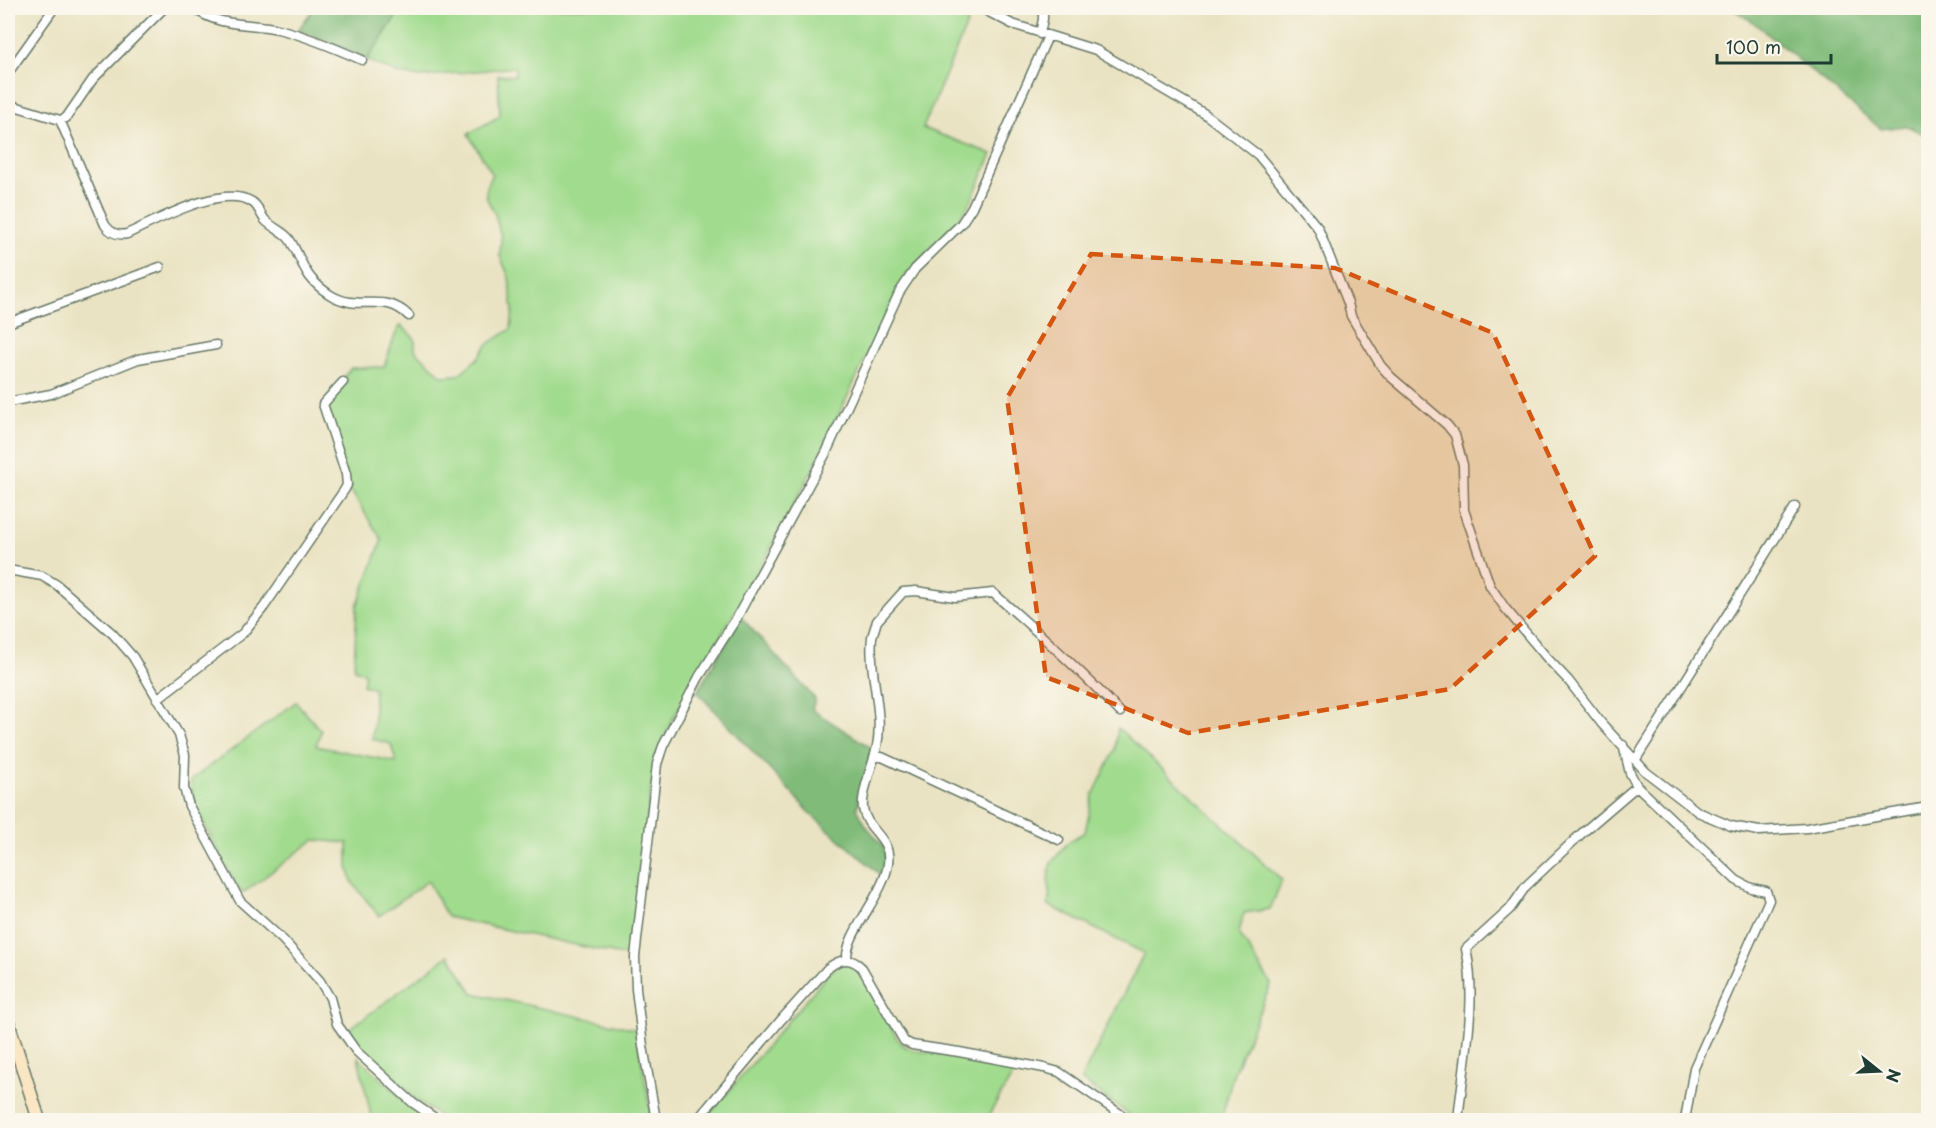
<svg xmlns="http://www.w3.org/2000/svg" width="1936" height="1128" font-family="'Playpen Sans',sans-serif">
  <rect width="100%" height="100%" fill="#fbf7ec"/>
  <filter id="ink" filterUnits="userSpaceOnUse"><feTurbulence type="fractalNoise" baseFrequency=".0167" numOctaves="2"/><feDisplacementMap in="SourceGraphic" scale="12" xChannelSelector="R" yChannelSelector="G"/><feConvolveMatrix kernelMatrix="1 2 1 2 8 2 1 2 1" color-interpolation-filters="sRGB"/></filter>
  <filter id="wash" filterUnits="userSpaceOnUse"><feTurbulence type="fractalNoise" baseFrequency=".008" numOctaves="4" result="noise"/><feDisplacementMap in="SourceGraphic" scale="24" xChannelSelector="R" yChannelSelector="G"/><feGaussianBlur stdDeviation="1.35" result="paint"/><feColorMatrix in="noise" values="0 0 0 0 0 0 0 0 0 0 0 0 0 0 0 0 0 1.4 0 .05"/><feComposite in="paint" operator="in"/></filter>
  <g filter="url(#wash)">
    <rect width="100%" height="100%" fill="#eae3c3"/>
    <path fill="#a1db8e" stroke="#608c61" stroke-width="1.5" d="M402,8H970L973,10L923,128L992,154L970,203L958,220L905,276L813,469L758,572L673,718L654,764L631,957L447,917L428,881L379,916L352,882L348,867V843L314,840L243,893L238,889L193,802L191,780L296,702L321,731L316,746L396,762L391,744L372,739L374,720V689L363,685L365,673L354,669L357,606L382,540L349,488L327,405L347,381L344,377L351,368L384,367L395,335L401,325L415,339V350L442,376L458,375L478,358L487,345L511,329L513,310L509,277L500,256L501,237L495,214L487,199L486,191L492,173L468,134L500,116L498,75L515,76V67L420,77L399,74L367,60Z
      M1118,728L1282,880L1270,909L1244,913L1239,933L1271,984L1234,1072L1221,1120H1137L1081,1080L1144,953L1048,905L1050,891L1048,878L1052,862L1068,842L1085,832L1093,795L1115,750Z
      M449,955L473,993L636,1029L652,1120H445L416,1100L405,1088L357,1044L348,1030Z
      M848,963L860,970L898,1040L904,1046L913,1050L1007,1064L1013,1067L1014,1073L986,1120H704L828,974L841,964Z
      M358,1057L408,1104L431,1120H372Z"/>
    <path fill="#80bb79" stroke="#507c56" stroke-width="1.5" d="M314,8H402L367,60L342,47L298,30Z
      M1731,8H1928V136L1907,126L1881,129L1752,21Z
      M741,617L815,699L812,710L872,748L857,809L867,827L884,847L886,865L883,877L814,817L697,692Z"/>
  </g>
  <g filter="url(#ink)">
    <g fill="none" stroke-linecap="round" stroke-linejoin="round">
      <g stroke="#676" stroke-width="11">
        <path id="street" d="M194,8C217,27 251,23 278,29C307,36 335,48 362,60
          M981,8L1012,24L1096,50L1205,114L1258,155L1318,228L1348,303L1351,316L1381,366L1391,377L1447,425L1455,435L1463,465L1464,510L1490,586L1505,608L1547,658L1568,680L1602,724L1646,772L1698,812L1731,826L1759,831L1807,828L1928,807
          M1040,34L1043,19V8
          M8,73L52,11
          M8,104L60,120L66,118L93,79L164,8
          M60,120L105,225C111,233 117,236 127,234C156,221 222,183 252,202C258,205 260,214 265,220C272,228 284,231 290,240C304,263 303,277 329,294C360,314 383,290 409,316
          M8,323L160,267
          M8,402L51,394L138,359L216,345
          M8,570L42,576L57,585L113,634L133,657L179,735L185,755L184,788L189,806L240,901L283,940L320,981L330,998L337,1024L356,1051L413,1103L438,1120
          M157,699L243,633L264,607L345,489L347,485L346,474L323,404L343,382
          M1623,745L1630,773L1637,786L1736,880L1751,888L1766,891L1769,900L1694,1068L1685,1120
          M874,757H882L1059,840
          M1636,759L1795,507
          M847,959C845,934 884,895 888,864C892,837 866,831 863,808C861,792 874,763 877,746C884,711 868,672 872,637L877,621L903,592L916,591L955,597L993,593C1037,631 1080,670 1120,712
          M656,1120L643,1046L636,989L635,957L657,764L663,746L699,677L736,619L826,453L899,293L915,269L961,224L972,207L1048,36
          M697,1120L781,1020L828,968C840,959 850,956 862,968L904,1041L912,1045L959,1052L1044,1068L1059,1072L1129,1120
          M1458,1120C1463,1067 1478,1001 1466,949L1510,909L1526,886L1581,834L1637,786"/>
      </g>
      <g stroke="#676" stroke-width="15">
        <path id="secondary" d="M8,1022L39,1120"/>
      </g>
      <use href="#street" stroke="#fff" stroke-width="8"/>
      <use href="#secondary" stroke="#fbe6c4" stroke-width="12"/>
    </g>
  </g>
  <path fill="#d45610" fill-opacity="0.2" stroke="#d45610" stroke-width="4.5" stroke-dasharray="12 8" stroke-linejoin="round" d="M1091,254L1335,268L1493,333L1595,556L1450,689L1188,733L1046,677L1007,398Z"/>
  <rect width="1936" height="1128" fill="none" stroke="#fbf7ec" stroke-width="30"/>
  <g transform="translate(1879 1071) rotate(108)" stroke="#fbf7ec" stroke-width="4.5" paint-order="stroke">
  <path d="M0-4.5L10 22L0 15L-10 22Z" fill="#1f3d34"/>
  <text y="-9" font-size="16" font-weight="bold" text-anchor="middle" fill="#1f3d34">N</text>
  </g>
  <path d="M1717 54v9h114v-9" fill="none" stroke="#1f3d34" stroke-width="3"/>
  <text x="1726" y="54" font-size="18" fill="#1f3d34" stroke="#fbf7ec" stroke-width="4.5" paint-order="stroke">100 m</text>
</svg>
